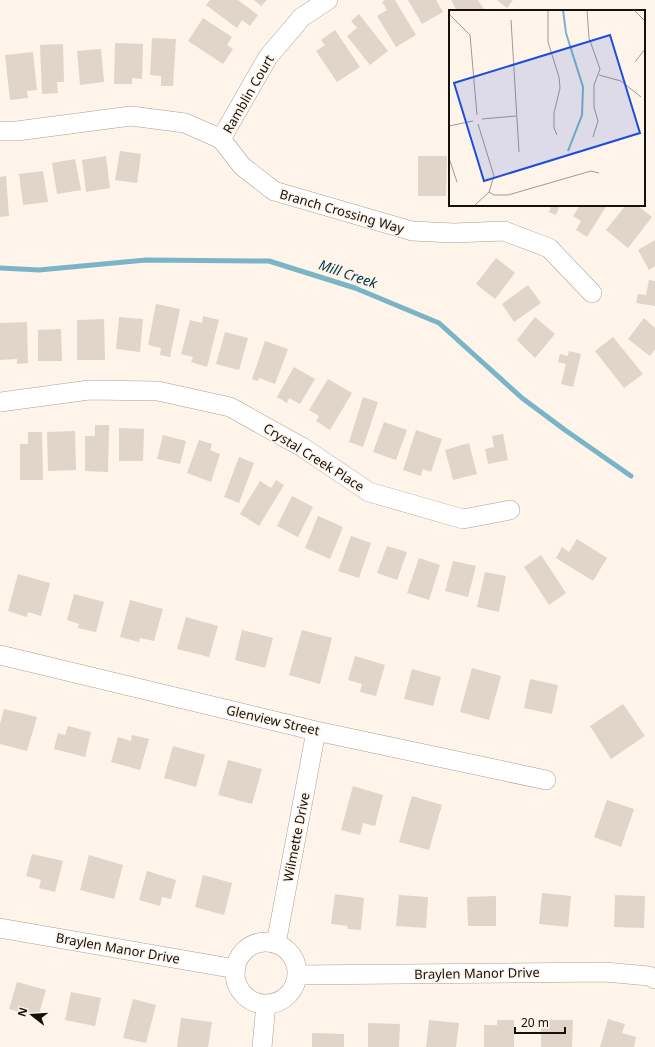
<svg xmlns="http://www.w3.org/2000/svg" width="655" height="1047" font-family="'Noto Sans',sans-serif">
  <rect width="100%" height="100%" fill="#fff4ea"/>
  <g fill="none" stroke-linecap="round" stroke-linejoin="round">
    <path stroke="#7ab5c7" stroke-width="5" d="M0,268L39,270L146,260L269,261L355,288L439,323L522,398L565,430L631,476"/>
  </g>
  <path fill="#e1d4c8" d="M210,0H238L258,15L250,26L242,20L237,28L206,5Z
    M254,0H267L261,6Z
    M385,0H395L416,35L396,47L377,16L387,10L382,2Z
    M408,0H436L443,12L422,24Z
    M451,0H478L485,11H457Z
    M497,0H513L507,8Z
    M359,14L388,51L370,65L347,36L357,28L351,21Z
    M203,18L232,37L227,45L233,49L223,64L188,41Z
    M335,30L360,67L337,82L316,51L325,45L321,40Z
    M152,38L176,39L173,86H161V76L150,75Z
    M115,43L143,44L142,79L132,78V84H114Z
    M63,44L64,82H57L58,93L42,94L40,45Z
    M101,49L104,82L80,85L77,51Z
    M33,52L37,90L27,91L28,98L10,100L5,55Z
    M120,151L141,154L137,183L115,180Z
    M106,156L110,188L86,192L82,160Z
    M418,156H447L446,196H418Z
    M75,159L81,190L57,194L52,163Z
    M43,171L48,202L23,205L19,174Z
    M6,176L9,216L0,217V177Z
    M548,205H560L556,215L549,212L551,206Z
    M580,205H607L587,237L576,230L581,221L573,216Z
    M626,205H637L652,217L628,248L606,230Z
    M655,240V266L649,270L638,250Z
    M496,258L515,273L495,299L476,284Z
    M649,280L655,281V306L636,303L638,294L646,295Z
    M528,285L541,303L514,322L502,304Z
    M156,304L180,309L170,357L160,355L161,348L148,345Z
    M203,316L219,320L207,367L191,362L193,357L181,354L190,320L202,323Z
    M119,317L143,319L140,352L116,349Z
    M535,317L555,334L535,358L517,340Z
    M644,318L655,328V349L650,356L628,339Z
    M104,319L105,360H77V320Z
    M27,322L28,363L17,364V359L0,360V323Z
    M61,329L62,361H38V330Z
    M225,332L248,338L239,370L216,364Z
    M613,337L643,374L624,388L595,351Z
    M265,341L288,349L275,384L259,378L258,381L252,379Z
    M569,351L581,354L573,387L561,384L566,364L558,362L560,354L568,356Z
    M294,367L315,379L300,404L289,398L287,403L277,397Z
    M328,379L352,393L330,430L316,421L319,416L309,410Z
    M363,397L378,402L363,447L349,442Z
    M384,422L407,430L396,460L373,452Z
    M95,425H109L108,472L85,471V436H95Z
    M119,428L144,429L143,461H119Z
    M416,430L442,439L431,472L423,469L421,476L403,470Z
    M75,431L76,470L48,471L47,432Z
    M28,432H42L43,480H20V444H28Z
    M503,434L508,460L488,464L485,449L494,447L492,436Z
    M163,435L186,441L180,464L157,459Z
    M199,440L212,444L210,450L220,454L211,482L187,473Z
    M469,443L477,474L453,480L445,450Z
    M239,457L254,463L239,503L224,497Z
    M276,480L284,485L259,526L240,514L260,481L271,488Z
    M292,496L313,507L298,537L277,526Z
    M318,516L343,527L330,559L305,548Z
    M351,536L371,543L359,578L338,571Z
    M577,539L607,558L593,581L556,558L562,547L569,552Z
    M387,546L407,552L397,580L377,573Z
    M541,555L566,593L549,605L524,567Z
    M419,558L440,565L429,600L407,593Z
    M453,561L476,566L468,597L445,591Z
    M485,572L506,576L499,612L477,607Z
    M18,574L50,583L41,616L28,612L27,617L8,611Z
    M74,594L104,602L96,632L78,628L79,624L67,620Z
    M130,600L163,609L154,641L140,638L139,642L120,637Z
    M186,617L218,626L209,657L177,649Z
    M242,630L273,638L265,668L235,660Z
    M302,630L332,638L320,684L289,675Z
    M355,656L385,665L376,696L360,692L362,684L348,680Z
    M472,668L501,676L489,720L460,712Z
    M412,669L441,677L433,706L404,699Z
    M530,679L558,685L552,714L524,708Z
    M623,704L645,736L611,759L590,726Z
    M4,709L37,717L27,751L0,744V724Z
    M68,726L91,732L85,757L54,749L58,733L65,735Z
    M132,735L149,739L140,770L111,762L118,737L131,741Z
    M173,746L205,755L196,787L164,778Z
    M228,760L262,769L252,804L218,795Z
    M353,786L383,795L375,826L363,823L360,835L341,830Z
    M412,796L442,805L429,850L399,842Z
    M607,800L634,809L621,847L594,837Z
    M32,854L63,861L55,892L39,888L41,880L26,876Z
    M89,855L123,865L114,899L80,890Z
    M147,871L176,880L171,899L162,897L160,906L139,900Z
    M203,875L232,883L224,915L195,907Z
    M542,893L571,896L568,927L539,924Z
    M335,894L364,898L361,930L347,929L348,926L331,924Z
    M399,895L428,897L426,928L396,926Z
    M615,895L645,896L644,928L614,927Z
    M496,896V926H468L467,897Z
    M17,982L46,990L38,1017L9,1009Z
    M71,992L101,998L95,1026L65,1020Z
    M133,999L156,1005L146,1043L123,1038Z
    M181,1018L212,1022L208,1047H177Z
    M608,1019L625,1024L622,1033L636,1037L634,1047H600Z
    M429,1020L459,1023L456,1047H426Z
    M497,1020H514V1047H484V1025H497Z
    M541,1020H573L572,1047H541Z
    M368,1023L400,1024L399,1047H368Z
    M312,1033L344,1034V1047H312Z"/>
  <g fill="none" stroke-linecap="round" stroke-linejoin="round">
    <g stroke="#ab9f93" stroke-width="20">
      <path id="street" d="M0,131H17L131,116L185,123L221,139L242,166L274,191L412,231L454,233L504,231L549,248L592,293
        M221,139L268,57L302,17L328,0
        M0,402L89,390L158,391L230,407L302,447L369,492L463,519L510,510
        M0,655L316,731L546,780
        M0,928L236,969
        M235 973a31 31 0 1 1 62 0a31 31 0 1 1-62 0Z
        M276,944L316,731
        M297,975L605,972L649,976L655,979
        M262,1047L266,1004"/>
    </g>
    <use href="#street" stroke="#fff" stroke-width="19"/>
  </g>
  <g text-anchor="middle" stroke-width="3" stroke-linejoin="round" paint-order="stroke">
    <g font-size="13" fill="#15110d" stroke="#fff4ea">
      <text transform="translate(248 94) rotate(-60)" y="5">Ramblin Court</text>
      <text transform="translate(342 211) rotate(16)" y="5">Branch Crossing Way</text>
      <text transform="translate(314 457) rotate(32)" y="5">Crystal Creek Place</text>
      <text transform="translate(273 720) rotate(13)" y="5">Glenview Street</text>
      <text transform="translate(296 837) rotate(-79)" y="5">Wilmette Drive</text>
      <text transform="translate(118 948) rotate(10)" y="5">Braylen Manor Drive</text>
      <text transform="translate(477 973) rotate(-1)" y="5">Braylen Manor Drive</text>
    </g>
    <g font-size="14" font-style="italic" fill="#003947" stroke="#fff4ea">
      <text transform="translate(348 274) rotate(19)" y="5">Mill Creek</text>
    </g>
  </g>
  <g transform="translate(449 10)">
    <rect width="196" height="196" fill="#fff4ea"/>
    <path fill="none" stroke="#7ab5c7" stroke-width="2" d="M114,0L117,23L134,77L133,105L119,141"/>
    <path fill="none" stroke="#a19992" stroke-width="1" d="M99,0V32L110,67L111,78L105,103V118L108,125M138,0L140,28L151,59L145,75V97L149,111L144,127M185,0L196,11M0,4L21,25L28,105M62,10L70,142M186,52L196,39M150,65L172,71L192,87M33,109L67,106M0,116L24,111M0,148L8,172M40,182L45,185H59L142,161L150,163M25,196L40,182L45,166L29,114"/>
    <path fill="#1d4ed8" fill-opacity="0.15" stroke="#1d4ed8" stroke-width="2" d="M161,25L191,123L35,171L5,73Z"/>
    <rect width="196" height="196" fill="none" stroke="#15110d" stroke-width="2"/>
  </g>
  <g transform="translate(32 1015) rotate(287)" stroke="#fff4ea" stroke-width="3" paint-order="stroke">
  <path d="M0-3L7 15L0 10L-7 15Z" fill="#15110d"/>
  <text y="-6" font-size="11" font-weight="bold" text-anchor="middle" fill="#15110d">N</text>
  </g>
  <path d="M515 1027v6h50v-6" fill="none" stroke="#15110d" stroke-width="2"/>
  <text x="521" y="1027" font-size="12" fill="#15110d" stroke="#fff4ea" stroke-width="3" paint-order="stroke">20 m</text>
</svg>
